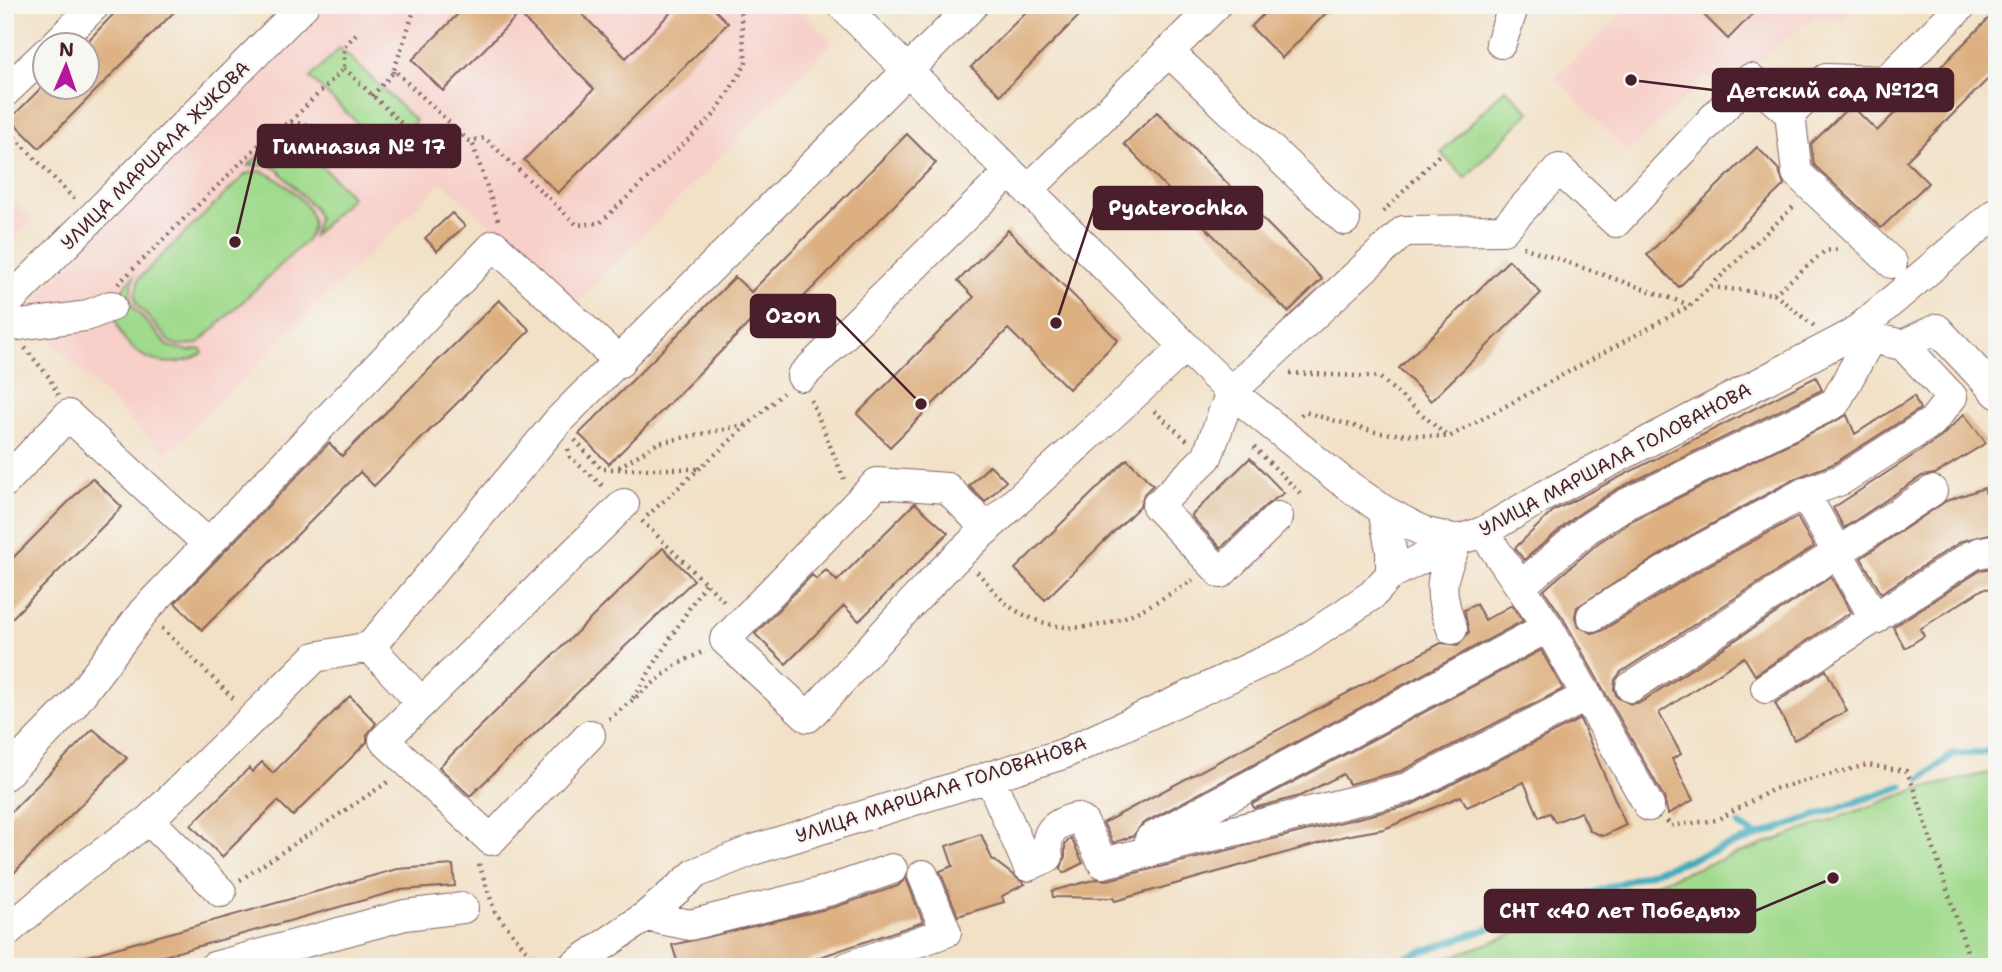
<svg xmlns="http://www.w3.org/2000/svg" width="2002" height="972" font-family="'Shantell Sans',sans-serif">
  <rect width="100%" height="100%" fill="#f6f6f2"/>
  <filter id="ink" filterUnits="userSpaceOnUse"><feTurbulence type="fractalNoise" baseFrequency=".0143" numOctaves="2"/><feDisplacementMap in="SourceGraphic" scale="14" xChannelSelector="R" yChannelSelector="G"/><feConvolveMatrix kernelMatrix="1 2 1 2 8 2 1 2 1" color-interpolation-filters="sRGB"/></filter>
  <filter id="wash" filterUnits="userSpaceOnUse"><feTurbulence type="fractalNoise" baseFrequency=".00686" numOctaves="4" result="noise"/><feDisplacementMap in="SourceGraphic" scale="28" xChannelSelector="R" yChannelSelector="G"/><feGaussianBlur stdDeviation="1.57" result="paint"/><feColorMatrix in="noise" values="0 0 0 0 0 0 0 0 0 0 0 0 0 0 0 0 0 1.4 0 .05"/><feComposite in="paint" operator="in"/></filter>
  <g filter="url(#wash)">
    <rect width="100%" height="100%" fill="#f2e1c6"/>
    <path fill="#f7d0c9" d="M330,5H795L833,42L576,303L442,182L166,455L20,311Z
      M1631,5H1858L1842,21L1815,16L1732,84L1707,77L1628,153L1555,77Z
      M5,193L33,221L5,249Z"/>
    <path fill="#a0da8c" stroke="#757c5c" stroke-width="2" d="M340,48L416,121L387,151L310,78Z
      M1506,88L1530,112L1465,178L1441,153Z
      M286,129L352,197L313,236L318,218L314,208L278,170L270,165L248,166Z
      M258,171C274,172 308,201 312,218C314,226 311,232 307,240L198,344L178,345L170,342L137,305L135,296L139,278L246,174Z
      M134,276L130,296L133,307L168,346L189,351L201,349L203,353C147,388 84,321 134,276Z
      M1997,771V967H1422L1915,790Z"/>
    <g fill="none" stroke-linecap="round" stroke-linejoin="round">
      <path stroke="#3fabbe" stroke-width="7" d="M1921,779L1953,754L1981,753L1997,748
        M1739,825L1757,836
        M1377,967L1902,786"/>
    </g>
    <g id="blocks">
      <path fill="#ddb081" d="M122,5H181L39,148L10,119L46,83V88H88V41Z
        M467,5H573L626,58L678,5H710L728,23L558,193L524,160L594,89L519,14L443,91L412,60Z
        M1033,5H1090L1000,95L971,67Z
        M1272,5H1334L1282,58L1251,27Z
        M1694,5H1761L1728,39Z
        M1997,10V70L1906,161L1928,183L1881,228L1814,165L1811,144L1851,105L1877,131Z
        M1157,112L1322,279L1288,312L1124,144Z
        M907,134L936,163L780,321L766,306L609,464L579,434L735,277L751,292Z
        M1757,147L1779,170L1784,185L1679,287L1647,255Z
        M452,213L465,226L437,251L425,238Z
        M1008,230L1118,340L1069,389L1008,329L890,447L857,414L974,297L958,281Z
        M1509,260L1541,293L1431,401L1399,368Z
        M499,300L530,330L374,486L360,472L202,630L175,603L329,443L342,456Z
        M1816,377L1822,390L1615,490L1576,516L1524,560L1515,548L1553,511Z
        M1914,396L1920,409L1833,464L1796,478L1690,536L1577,607L1575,617L1578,626L1592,633L1601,631L1707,566L1797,517L1814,547L1621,672L1615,680L1614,689L1617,697L1631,704L1641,702L1831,577L1851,612L1755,675L1744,657L1659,713L1681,754L1672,759L1693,800L1668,814L1664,797L1563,618L1544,590L1598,543L1633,520L1847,415L1855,434Z
        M1964,414L1986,443L1935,474L1922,476L1844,528L1833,508L1941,437Z
        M1250,458L1284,493L1266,505L1221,548L1191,516Z
        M1127,459L1153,485L1144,494L1140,506L1045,600L1015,569Z
        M990,465L1006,481L985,502L969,486Z
        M92,478L122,507L5,625V566Z
        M1984,488L1992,513L1997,511V532L1962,541L1881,593L1861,558L1946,501Z
        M915,503L948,533L859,621L844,606L786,664L755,634L812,575L816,579L826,570L837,581Z
        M663,548L694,580L470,796L439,767Z
        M1997,567V588L1983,589L1920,629L1924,636L1905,648L1893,627L1981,570Z
        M1476,604L1485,620L1512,605L1523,621L1142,824L1133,836L1113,843L1103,823L1441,643L1458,645L1469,632L1464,610Z
        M1541,650L1563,689L1401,771L1349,784L1343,774L1300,796L1254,808L1252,804Z
        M1826,670L1847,711L1794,740L1775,703Z
        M350,696L376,723L367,735V742L293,816L278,801L222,857L191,825L249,768L252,772L262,762L273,773Z
        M1580,719L1626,825L1603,836L1590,831L1581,812L1555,822L1550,813L1539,817L1524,782L1467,807L1461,796L1384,829L1345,836L1115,901L1113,898L1053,897L1052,891L1097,879L1107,880L1411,805Z
        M93,729L127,758L5,882V818Z
        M981,834L992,859L1025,884L1002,896L1004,902L958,916L940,871L953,866L946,846Z
        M1071,838L1083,863L1063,873L1061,868L1065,856V844Z
        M453,865L455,886L400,890L124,967H71L70,961L397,869Z
        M906,878L923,922L791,967H679L672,945L835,907L898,886Z"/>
    </g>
  </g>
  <g filter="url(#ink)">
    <use href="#blocks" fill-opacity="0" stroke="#856361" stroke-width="2"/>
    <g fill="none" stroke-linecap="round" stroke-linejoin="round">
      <g stroke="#856361" stroke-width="32">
        <path id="minor" d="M842,5L1231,392L1339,479L1383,510L1426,533L1458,540C1440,578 1437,589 1452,629
          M1501,43L1514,5
          M54,46L95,5
          M1168,51L1345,220
          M5,92L46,53
          M1790,114L1797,173L1892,263
          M1028,190L1216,5
          M5,305L304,5
          M5,327L86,316L111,306
          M1903,345L1937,329L1997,393
          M802,376L1009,173
          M5,482L68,415L207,543
          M1804,493L1875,619
          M1383,510L1391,550V574
          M1278,517L1221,573L1157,506L1207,457L1231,392L1404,231L1503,230L1559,169L1616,222L1750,79L1790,114L1826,79L1886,81L1962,5
          M987,529L947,488L877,483L725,640L808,717C859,663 907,604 961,553C1034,483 1111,417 1185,347
          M1483,532L1548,627L1649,806
          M1978,553L1997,549
          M1522,585L1587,529L1624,505L1835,403L1870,339
          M1592,616L1698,551L1804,493L1841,480L1932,422L1952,397L1903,345L1853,334
          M370,647L420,701
          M1631,687L1932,491
          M1766,688L1971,556
          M590,735L491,840L384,740L624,504
          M5,775L73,705L144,611L494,245L620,362
          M989,776L1028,866L1048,857C1044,833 1052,824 1076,818L1083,822L1103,863
          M149,820L221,892
          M1150,839L1548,627
          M1103,863L1407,788L1587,696
          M646,916L690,925L831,890L892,869
          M5,933L74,874L149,820L315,657L370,647L558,421L973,5
          M214,967L405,915L463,908
          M572,967L646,916L696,873L753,850L1063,754L1295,647L1372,595L1391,574L1458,540L1483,532L1544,496L1853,334L1997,212
          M848,967L946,932L923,875"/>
      </g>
      <path stroke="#856361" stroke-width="4.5" stroke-dasharray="2 5" stroke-linecap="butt" d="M344,68L423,144L450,140L462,135
        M393,73L394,70L473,145L498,220
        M372,96L393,73L416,5
        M291,122L423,144
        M5,127L75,200
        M468,141L485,138L577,225L600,223L714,115L746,64L740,10L734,5
        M1383,212L1441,153
        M1523,247L1690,305
        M118,284L274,130L290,122L344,68V47L356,34
        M1711,287L1774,294L1825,251L1840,249
        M1774,294L1814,326
        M25,348L49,377L58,395
        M1290,373L1379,377L1448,437
        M811,400L844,479
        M1154,411L1187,440
        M1301,415L1304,412L1379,433L1449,437L1691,305L1795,205
        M5,428L13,349
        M575,440L601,469H700
        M1254,447L1301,494
        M568,449L570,457L604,487
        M619,467L658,443L749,424
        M647,516L783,393
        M642,521L726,603
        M977,572C989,584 1001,602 1015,610C1082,649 1134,616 1193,580
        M162,628L236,701
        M633,698L705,583
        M609,719L676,665L704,651
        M1667,821L1671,826L1717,820L1774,789L1867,765L1906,771L1915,790L1972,967
        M479,864L495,912L540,967
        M240,880L391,780"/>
      <use href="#minor" stroke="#fff" stroke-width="30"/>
    </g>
  </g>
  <g text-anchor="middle" stroke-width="5" stroke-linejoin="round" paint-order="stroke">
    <g font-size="19" fill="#4a1f2b" stroke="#f6f6f2">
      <text transform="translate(155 155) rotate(-45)" y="7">УЛИЦА МАРШАЛА ЖУКОВА</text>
      <text transform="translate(1615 459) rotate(-28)" y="7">УЛИЦА МАРШАЛА ГОЛОВАНОВА</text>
      <text transform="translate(941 789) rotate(-18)" y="7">УЛИЦА МАРШАЛА ГОЛОВАНОВА</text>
    </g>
  </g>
  <path fill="none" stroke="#4a1f2b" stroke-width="2.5" d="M1631 80L1713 90M235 242L258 146M1056 323L1094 208M921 404L835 316M1833 878L1755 911"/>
  <g fill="#4a1f2b" stroke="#f6f6f2" stroke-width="2.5">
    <circle cx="1631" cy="80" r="7"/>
    <circle cx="235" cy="242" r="7"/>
    <circle cx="1056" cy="323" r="7"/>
    <circle cx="921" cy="404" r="7"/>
    <circle cx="1833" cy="878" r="7"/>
  </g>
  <g fill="#4a1f2b" stroke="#4a1f2b" stroke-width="2.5">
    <rect x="1713" y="69" width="240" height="42" rx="7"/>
    <rect x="258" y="125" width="202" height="42" rx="7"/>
    <rect x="1094" y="187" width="168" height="42" rx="7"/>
    <rect x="751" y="295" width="84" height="42" rx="7"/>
    <rect x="1485" y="890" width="270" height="42" rx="7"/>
  </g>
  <g font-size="21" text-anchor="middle" font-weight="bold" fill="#fff">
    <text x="1833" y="98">Детский сад №129</text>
    <text x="359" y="154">Гимназия № 17</text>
    <text x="1178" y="215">Pyaterochka</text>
    <text x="793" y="323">Ozon</text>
    <text x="1620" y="918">СНТ «40 лет Победы»</text>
  </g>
  <rect width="2002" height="972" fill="none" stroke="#f6f6f2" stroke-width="28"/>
  <g transform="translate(66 66) rotate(2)"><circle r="33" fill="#f6f6f2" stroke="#b1a0a2" stroke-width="2"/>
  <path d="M0-5L12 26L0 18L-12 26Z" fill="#b5179e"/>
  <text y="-10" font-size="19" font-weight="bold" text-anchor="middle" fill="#4a1f2b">N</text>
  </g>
</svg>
